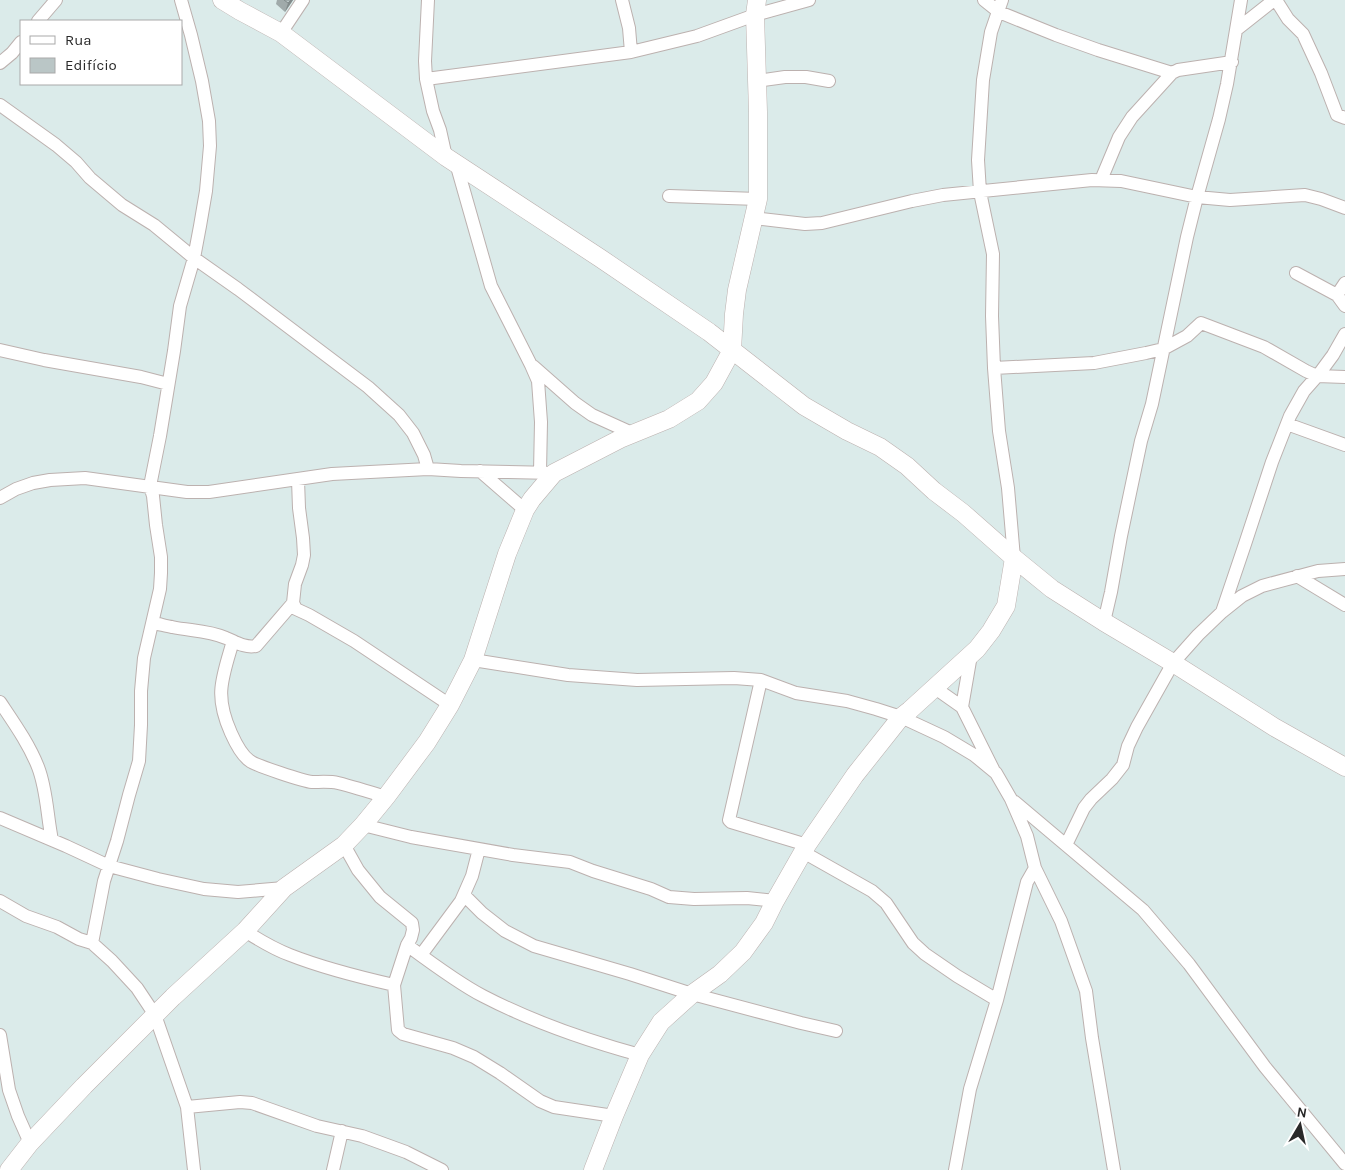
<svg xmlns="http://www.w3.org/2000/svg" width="1345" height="1170" font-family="Karla,sans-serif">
  <rect width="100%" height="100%" fill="#dbebea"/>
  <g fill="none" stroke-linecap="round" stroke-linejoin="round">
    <g stroke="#bcb1af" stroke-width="14">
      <path id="street" d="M428,0L425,61L426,79L433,111L440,130L446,157
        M622,0L629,28L631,52
        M984,0L999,12L1056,35L1098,50L1172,73
        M1002,0L991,32L983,80L978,160L980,192L993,254L992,316L994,368L999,431L1008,488L1014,558
        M1276,0L1288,19L1303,34L1321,73L1337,115L1345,118
        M38,21L56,0
        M1236,30L1274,0
        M281,33L303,0
        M0,63L12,53L21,42
        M426,79L631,52L697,36L755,15L809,0
        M757,81L785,77H806L829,81
        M0,105L56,145L76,162L90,178L122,205L154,225L194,258L238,289L368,387L399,415L413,433L424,455L428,469
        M456,163L491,286L531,365L538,381L541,422L540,472
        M1101,180L1119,137L1132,117L1172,73L1178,70L1232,62
        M669,196L758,199
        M753,218L805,224L822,223L912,201L943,195L1092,180L1121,181L1197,197L1230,200L1305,195L1321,199L1345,208
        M1296,273L1337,295L1345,306
        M1337,295L1345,283
        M0,350L44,360L141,377L168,384
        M533,366L575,403L592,415L634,434
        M994,368L1094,363L1146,353L1163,349L1187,336L1201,323L1264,347L1306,371L1317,376L1345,377
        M1287,424L1345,445
        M480,471L525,510
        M298,480L299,508L303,538L304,555L302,565L295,584L293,603L296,609L309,615L354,641L450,705
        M0,498L16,489L33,483L50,480L85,478L187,492H209L332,474L370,472L428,469L461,471L554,473
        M1297,576L1345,605
        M1222,612L1245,544L1272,462L1290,416L1304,391L1319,374L1333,355L1345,334
        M1104,622L1111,592L1121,536L1141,441L1152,404L1187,237L1197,197L1219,119L1227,84L1241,0
        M153,623C159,624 166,626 172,627C191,631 208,630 226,638C236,642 244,648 256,646L293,603
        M233,641C222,679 214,695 231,733C235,742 241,755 250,761C257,766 303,781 312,782C320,782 330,781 338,783C354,787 370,792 386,797
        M473,660L568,675L637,680L734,678L761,680L796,693L847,701L876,709L901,717L944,737L974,755L996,773L1011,799L1027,836L1035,868L1061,921L1086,991L1092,1038L1114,1170
        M761,680L729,820L731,822L807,845
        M935,688L962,707L993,769
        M0,702C14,723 29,744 38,767C47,790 47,816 52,840
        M962,707L971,655
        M1015,802L1143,910L1189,964L1265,1067L1345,1164
        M0,818L66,846L109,866L158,879L204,889L238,892L284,888
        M363,825L411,837L513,855L570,862L593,871L651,889L669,897L694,899L747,898L775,901
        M344,845L358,870L380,897L412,923L413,930L411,938L407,945L394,985L398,1030L403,1034L453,1048L474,1057L500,1073L540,1101L554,1107L614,1116
        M1066,845L1084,808L1091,799L1112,779L1123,765L1128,746L1137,727L1173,663L1198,635L1222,612L1242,596L1262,586L1318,571L1345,569
        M803,852L872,891L886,903L913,943L925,954L957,976L997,1000
        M464,895L482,913L505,931L534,946L630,974L692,994L801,1023L836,1031
        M0,901L26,916L57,927L79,939L92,943L112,961L137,988L155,1015L187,1107L194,1170
        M245,931C259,940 274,949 290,955C323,968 359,977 394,985
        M92,943L104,881L117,841L129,795L139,761L141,725V691L144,658L160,589L161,573V557L156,525L153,496L150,486L160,436L174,351L180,306L194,258L200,226L206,191L210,146L209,121L202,81L191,35L181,0
        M407,945C430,962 458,983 483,996C533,1022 585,1040 640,1055
        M421,955L461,901L472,876L479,849
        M0,1035L9,1090L18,1116L30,1143
        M187,1107L240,1102L252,1103L317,1126L362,1136L406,1152L442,1170
        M333,1170L342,1131
        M955,1170L970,1089L997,1000L1027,882L1035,868"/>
    </g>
    <g stroke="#bcb1af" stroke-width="19">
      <path id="secondary" d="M222,0L240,11L281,33L446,157L600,258L709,332L804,406L847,431L880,447L907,466L934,491L963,513L1014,558L1052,589L1104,622L1173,663L1274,727L1345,767
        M9,1170L30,1143L84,1086L173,997L245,931L284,888L344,845L363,825L386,797L427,742L450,705L473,660L507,554L525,510L532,499L554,473L620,439L669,419L698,401L714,383L732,350L734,314L737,290L758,199V112L755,15L757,0
        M593,1170L614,1116L640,1055L661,1022L692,994L720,974L743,952L764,923L775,901L807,845L855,775L901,717L910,710L977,649L991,631L1006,606L1014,558"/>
    </g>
    <use href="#street" stroke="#fff" stroke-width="12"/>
    <use href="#secondary" stroke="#fff" stroke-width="18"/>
  </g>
  <path fill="#a0aaaa" d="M277,0H293L285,12L276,4Z"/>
  <path fill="#828b8b" d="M291,0H293L285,12L288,3Z"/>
  <path fill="#bac6c6" stroke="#828b8b" d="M284,0H291L288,3Z"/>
  <rect x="20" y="20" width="162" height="65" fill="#ffffff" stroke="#a9a9a9"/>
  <rect x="30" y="36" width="25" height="8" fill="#ffffff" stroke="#a9a9a9"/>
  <text x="65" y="45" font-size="15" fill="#292929">Rua</text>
  <rect x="30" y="58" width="25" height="15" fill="#bac6c6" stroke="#a9a9a9"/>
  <text x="65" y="70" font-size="15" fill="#292929">Edifício</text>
  <g transform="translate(1300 1125) rotate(9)" stroke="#ffffff" stroke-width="4" paint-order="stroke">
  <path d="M0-4L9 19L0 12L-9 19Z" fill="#292929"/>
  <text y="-8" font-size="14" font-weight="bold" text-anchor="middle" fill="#292929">N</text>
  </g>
</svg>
